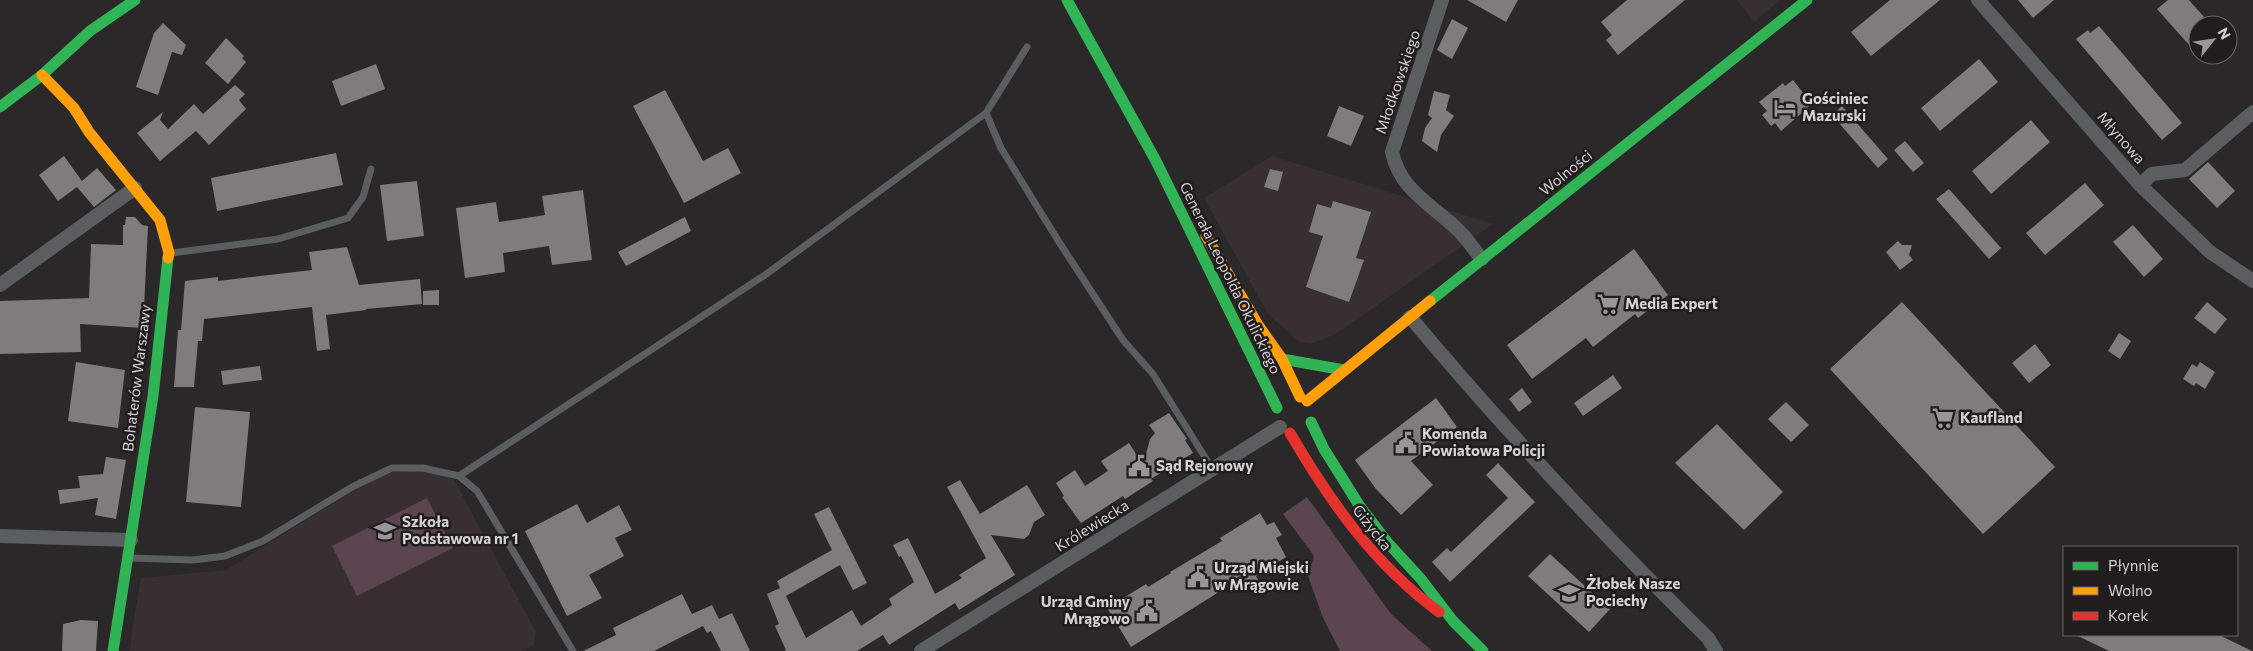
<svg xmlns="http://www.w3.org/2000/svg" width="2253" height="651" font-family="Commissioner,sans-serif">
  <rect width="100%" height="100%" fill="#2a2829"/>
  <path fill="#382f33" d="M1737,0H1780L1754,22Z
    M1272,156L1493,224L1336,334L1310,344L1299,342L1268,314L1204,198Z
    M423,471L453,478L536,632L534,645L521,651H130L132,630L141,578L226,570L351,492L392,472Z"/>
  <path fill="#5b454e" d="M1307,497L1391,614L1432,651H1340L1323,618L1308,576L1314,556L1283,514Z
    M427,498L453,548L357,596L332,546Z"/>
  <path fill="#7e7c7d" d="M1467,0H1518L1506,22Z
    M1627,0H1685L1618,55L1606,40L1612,35L1601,22Z
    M1890,0H1940L1871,56L1851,32Z
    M2018,0H2054L2033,18Z
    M2168,0H2189L2211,25H2198V55L2157,9Z
    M1452,19L1468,28L1452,59L1437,50Z
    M163,23L186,45L182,55L172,52L158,95L136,87L154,33Z
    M2099,26L2182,123L2162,140L2076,39L2088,30L2090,33Z
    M226,38L244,56L242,58L246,62L228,84L205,63Z
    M1979,59L1998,82L1940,131L1921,108Z
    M376,64L385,89L341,106L332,81Z
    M1793,80L1812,104L1781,131L1775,123L1771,126L1762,115L1767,111L1759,102L1783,83L1785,86Z
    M235,85L245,94L239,100L246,109L209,145L196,131L160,161L137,133L163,112L160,120L168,129L194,104L203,114Z
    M665,90L703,161L728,148L741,173L684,203L633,106Z
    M1434,91L1450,95L1446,110L1454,116L1441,135L1437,152L1422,141L1425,128L1432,118L1428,115Z
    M1339,106L1364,116L1351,146L1327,136Z
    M1842,106L1888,159L1878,168L1832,115Z
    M2031,120L2050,142L1991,194L1972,171Z
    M1905,141L1924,163L1913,172L1894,150Z
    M336,153L343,185L217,211L211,178Z
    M64,156L82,181L97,168L116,190L94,207L77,187L58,201L39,175Z
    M2208,162L2235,191L2217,208L2189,179Z
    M1270,169L1283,172L1278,191L1264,187Z
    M417,181L424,236L387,241L380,185Z
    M2085,183L2104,205L2045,255L2026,233Z
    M1949,189L2001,248L1989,259L1936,199Z
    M583,190L592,260L552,265L549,246L503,253L505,272L465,278L456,208L496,202L499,222L545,215L542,196Z
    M1333,201L1371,212L1356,258L1364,260L1349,302L1306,287L1323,236L1309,232L1317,204L1331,208Z
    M126,217H135L142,225L148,226L143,328L80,324L81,352L0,354V301L89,298L91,244L123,245V225H125Z
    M685,217L691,231L626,266L618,252Z
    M2133,225L2163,259L2144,277L2113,242Z
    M1898,241L1902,245H1912L1909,255L1913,260L1900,270L1886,252Z
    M347,247L359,285L420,279L422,304L366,309V310L326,315L330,349L317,351L312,307L204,319L202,341H198L194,387H174L178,330H181L185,281L218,277V281L312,270L309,252Z
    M1634,249L1668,295L1638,318L1635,314L1593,347L1586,338L1532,379L1507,345Z
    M439,290V305H423V291Z
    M1902,302L2055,467L1983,534L1830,369Z
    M2207,302L2227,319L2215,334L2194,318Z
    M2119,333L2131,341L2120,359L2108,351Z
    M2035,344L2051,365L2029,383L2012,363Z
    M76,362L125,370L118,428L68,421Z
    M2200,362L2215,372L2205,389L2196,383L2194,386L2183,379L2192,364L2197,367Z
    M260,366L262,380L223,385L221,371Z
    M1613,375L1622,388L1583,416L1574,403Z
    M1522,388L1532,402L1519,412L1509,399Z
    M1436,398L1457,427L1411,461L1433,485L1401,515L1376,489L1355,460Z
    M1786,402L1809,425L1791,442L1768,419Z
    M195,407L250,412L241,507L186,502Z
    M1169,413L1187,439L1185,440L1193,453L1151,479L1153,481L1125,499L1123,496L1081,523L1062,497L1064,496L1056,483L1075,470L1085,486L1108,471L1101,461L1129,443L1143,465L1150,439L1155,433L1149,425Z
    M1717,424L1783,492L1744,530L1675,463Z
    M106,457L126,460L116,519L95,515L98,498L60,504L58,490L80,488L78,476L103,474Z
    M1498,463L1535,502L1450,582L1432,562L1447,548L1451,552L1508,498L1486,475Z
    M960,480L980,514L1027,485L1045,515L1034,522L1029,535L1024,539L991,535L1015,575L959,610L955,603L889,645L883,635L857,651H784L786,650L775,626L779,624L767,594L780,588L777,581L832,550L814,514L829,507L867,583L853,590L840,565L786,596L806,638L852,610L861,626L892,605L889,599L914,582L901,556L899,557L893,545L908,538L935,594L962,578L959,575L986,558L947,487Z
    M577,504L587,523L619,505L632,530L615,538L624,556L589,575L602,598L567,616L525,531Z
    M1260,513L1267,525L1274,522L1282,535L1276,538L1286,557L1256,576L1258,580L1241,591L1235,582L1131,647L1107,608L1146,584L1148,587L1171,573L1170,572L1222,541L1220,538Z
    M1550,554L1610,609L1589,632L1528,576Z
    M682,594L692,614L712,605L719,619L732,613L750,651H721L711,631L707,633L703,626L654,651H583L616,635L613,628Z
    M81,620L98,621L96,651H62L63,624Z
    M2076,635H2219L2252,651H2109Z"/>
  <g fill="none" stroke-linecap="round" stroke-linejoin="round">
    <path stroke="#5a5e5f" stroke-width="7" d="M986,113L1001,148L1059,242L1123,340L1153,374L1213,470
      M172,253L278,239L348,218L363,197L371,169
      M459,476L765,275L986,113L1027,47
      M130,558L193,560L225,556L263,541L352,487L392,468H423L459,476L477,491L573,651"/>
    <path stroke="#5a5e5f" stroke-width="14" d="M1442,0L1392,152C1400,190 1431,204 1457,229C1467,238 1474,250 1482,259
      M1978,0L2140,185L2210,252L2253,281
      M2140,185L2152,174L2185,170L2253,112
      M0,285L135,188
      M1410,317C1504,429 1604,536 1708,638L1716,651
      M0,536L131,540
      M921,651L1280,427"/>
    <path stroke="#30b455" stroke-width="11" d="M1067,0L1156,161L1277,408
      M0,107L42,75L90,31L135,0
      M1430,301L1807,0
      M1282,359L1344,370
      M1311,422L1324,449L1359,505L1388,543L1421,579L1453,621L1483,651
      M113,651L153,396L168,258"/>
    <path stroke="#ff9f0a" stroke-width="11" d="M42,75L74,108L89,132L160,220L169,253L168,258
      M1206,236L1258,325L1282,359L1300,397
      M1307,401L1430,301"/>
    <path stroke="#e5322d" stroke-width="11" d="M1290,433C1331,503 1373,563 1439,612"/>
  </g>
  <defs>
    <g id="hotel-bare" transform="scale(1.725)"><path d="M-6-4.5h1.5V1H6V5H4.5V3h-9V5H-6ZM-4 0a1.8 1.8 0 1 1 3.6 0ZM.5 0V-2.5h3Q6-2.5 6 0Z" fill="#989697" stroke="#211d1f" stroke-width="2.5" paint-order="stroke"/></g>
    <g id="supermarket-bare" transform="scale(1.725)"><path d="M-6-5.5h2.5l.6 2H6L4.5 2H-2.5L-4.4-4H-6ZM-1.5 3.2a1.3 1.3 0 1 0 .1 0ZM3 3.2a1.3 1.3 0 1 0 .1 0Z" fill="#989697" stroke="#211d1f" stroke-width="2.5" paint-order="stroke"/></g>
    <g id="civic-bare" transform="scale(1.725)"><path d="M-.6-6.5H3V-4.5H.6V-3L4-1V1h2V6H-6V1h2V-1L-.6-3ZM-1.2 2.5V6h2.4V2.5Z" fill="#989697" stroke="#211d1f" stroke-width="2.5" paint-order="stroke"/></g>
    <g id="school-bare" transform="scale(1.725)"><path d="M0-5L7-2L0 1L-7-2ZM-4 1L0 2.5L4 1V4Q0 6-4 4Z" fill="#989697" stroke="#211d1f" stroke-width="2.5" paint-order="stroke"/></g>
  </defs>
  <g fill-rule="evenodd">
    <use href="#hotel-bare" x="1785" y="108"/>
    <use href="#supermarket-bare" x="1608" y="304"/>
    <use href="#supermarket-bare" x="1943" y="418"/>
    <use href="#civic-bare" x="1406" y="443"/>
    <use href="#civic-bare" x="1139" y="466"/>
    <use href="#school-bare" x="385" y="531"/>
    <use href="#civic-bare" x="1198" y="577"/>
    <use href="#school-bare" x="1569" y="593"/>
    <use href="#civic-bare" x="1147" y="611"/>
  </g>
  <g text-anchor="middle" stroke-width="5" stroke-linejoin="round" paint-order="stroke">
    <g font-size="15" fill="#d4d1d2" stroke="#211d1f">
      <text transform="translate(1398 82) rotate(-71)" y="5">Młodkowskiego</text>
      <text transform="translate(2121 138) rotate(49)" y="5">Młynowa</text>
      <text transform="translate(1566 173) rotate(-39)" y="5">Wolności</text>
      <text transform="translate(1230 278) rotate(64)" y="5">Generała Leopolda Okulickiego</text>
      <text transform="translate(137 378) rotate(-83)" y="5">Bohaterów Warszawy</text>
      <text transform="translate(1092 526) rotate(-32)" y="5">Królewiecka</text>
      <text transform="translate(1372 528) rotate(52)" y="5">Giżycka</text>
    </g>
    <g font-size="15" font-weight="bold" fill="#d4d1d2" stroke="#211d1f" text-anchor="start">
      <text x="1802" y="104">Gościniec<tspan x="1802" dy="17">Mazurski</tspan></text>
      <text x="1625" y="309">Media Expert</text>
      <text x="1960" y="423">Kaufland</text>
      <text x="1422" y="439">Komenda<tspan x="1422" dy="17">Powiatowa Policji</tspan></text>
      <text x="1156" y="471">Sąd Rejonowy</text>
      <text x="402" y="527">Szkoła<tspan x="402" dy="17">Podstawowa nr 1</tspan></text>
      <text x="1214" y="573">Urząd Miejski<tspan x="1214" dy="17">w Mrągowie</tspan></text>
      <text x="1586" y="589">Żłobek Nasze<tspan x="1586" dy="17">Pociechy</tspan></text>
      <text x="1130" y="607" text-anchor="end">Urząd Gminy<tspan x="1130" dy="17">Mrągowo</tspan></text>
    </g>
  </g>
  <rect x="2063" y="546" width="175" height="90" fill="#211d1f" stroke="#696567"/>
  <rect x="2073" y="562" width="25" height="8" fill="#30b455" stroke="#696567"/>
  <text x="2108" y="571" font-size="15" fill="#d4d1d2">Płynnie</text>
  <rect x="2073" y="587" width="25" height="8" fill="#ff9f0a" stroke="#696567"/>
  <text x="2108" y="596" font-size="15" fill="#d4d1d2">Wolno</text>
  <rect x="2073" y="612" width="25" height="8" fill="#e5322d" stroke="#696567"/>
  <text x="2108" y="621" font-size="15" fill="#d4d1d2">Korek</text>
  <g transform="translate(2213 40) rotate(60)"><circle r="24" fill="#211d1f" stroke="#696567"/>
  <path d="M0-4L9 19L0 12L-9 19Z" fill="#989697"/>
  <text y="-8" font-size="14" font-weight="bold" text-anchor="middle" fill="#d4d1d2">N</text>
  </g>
</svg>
